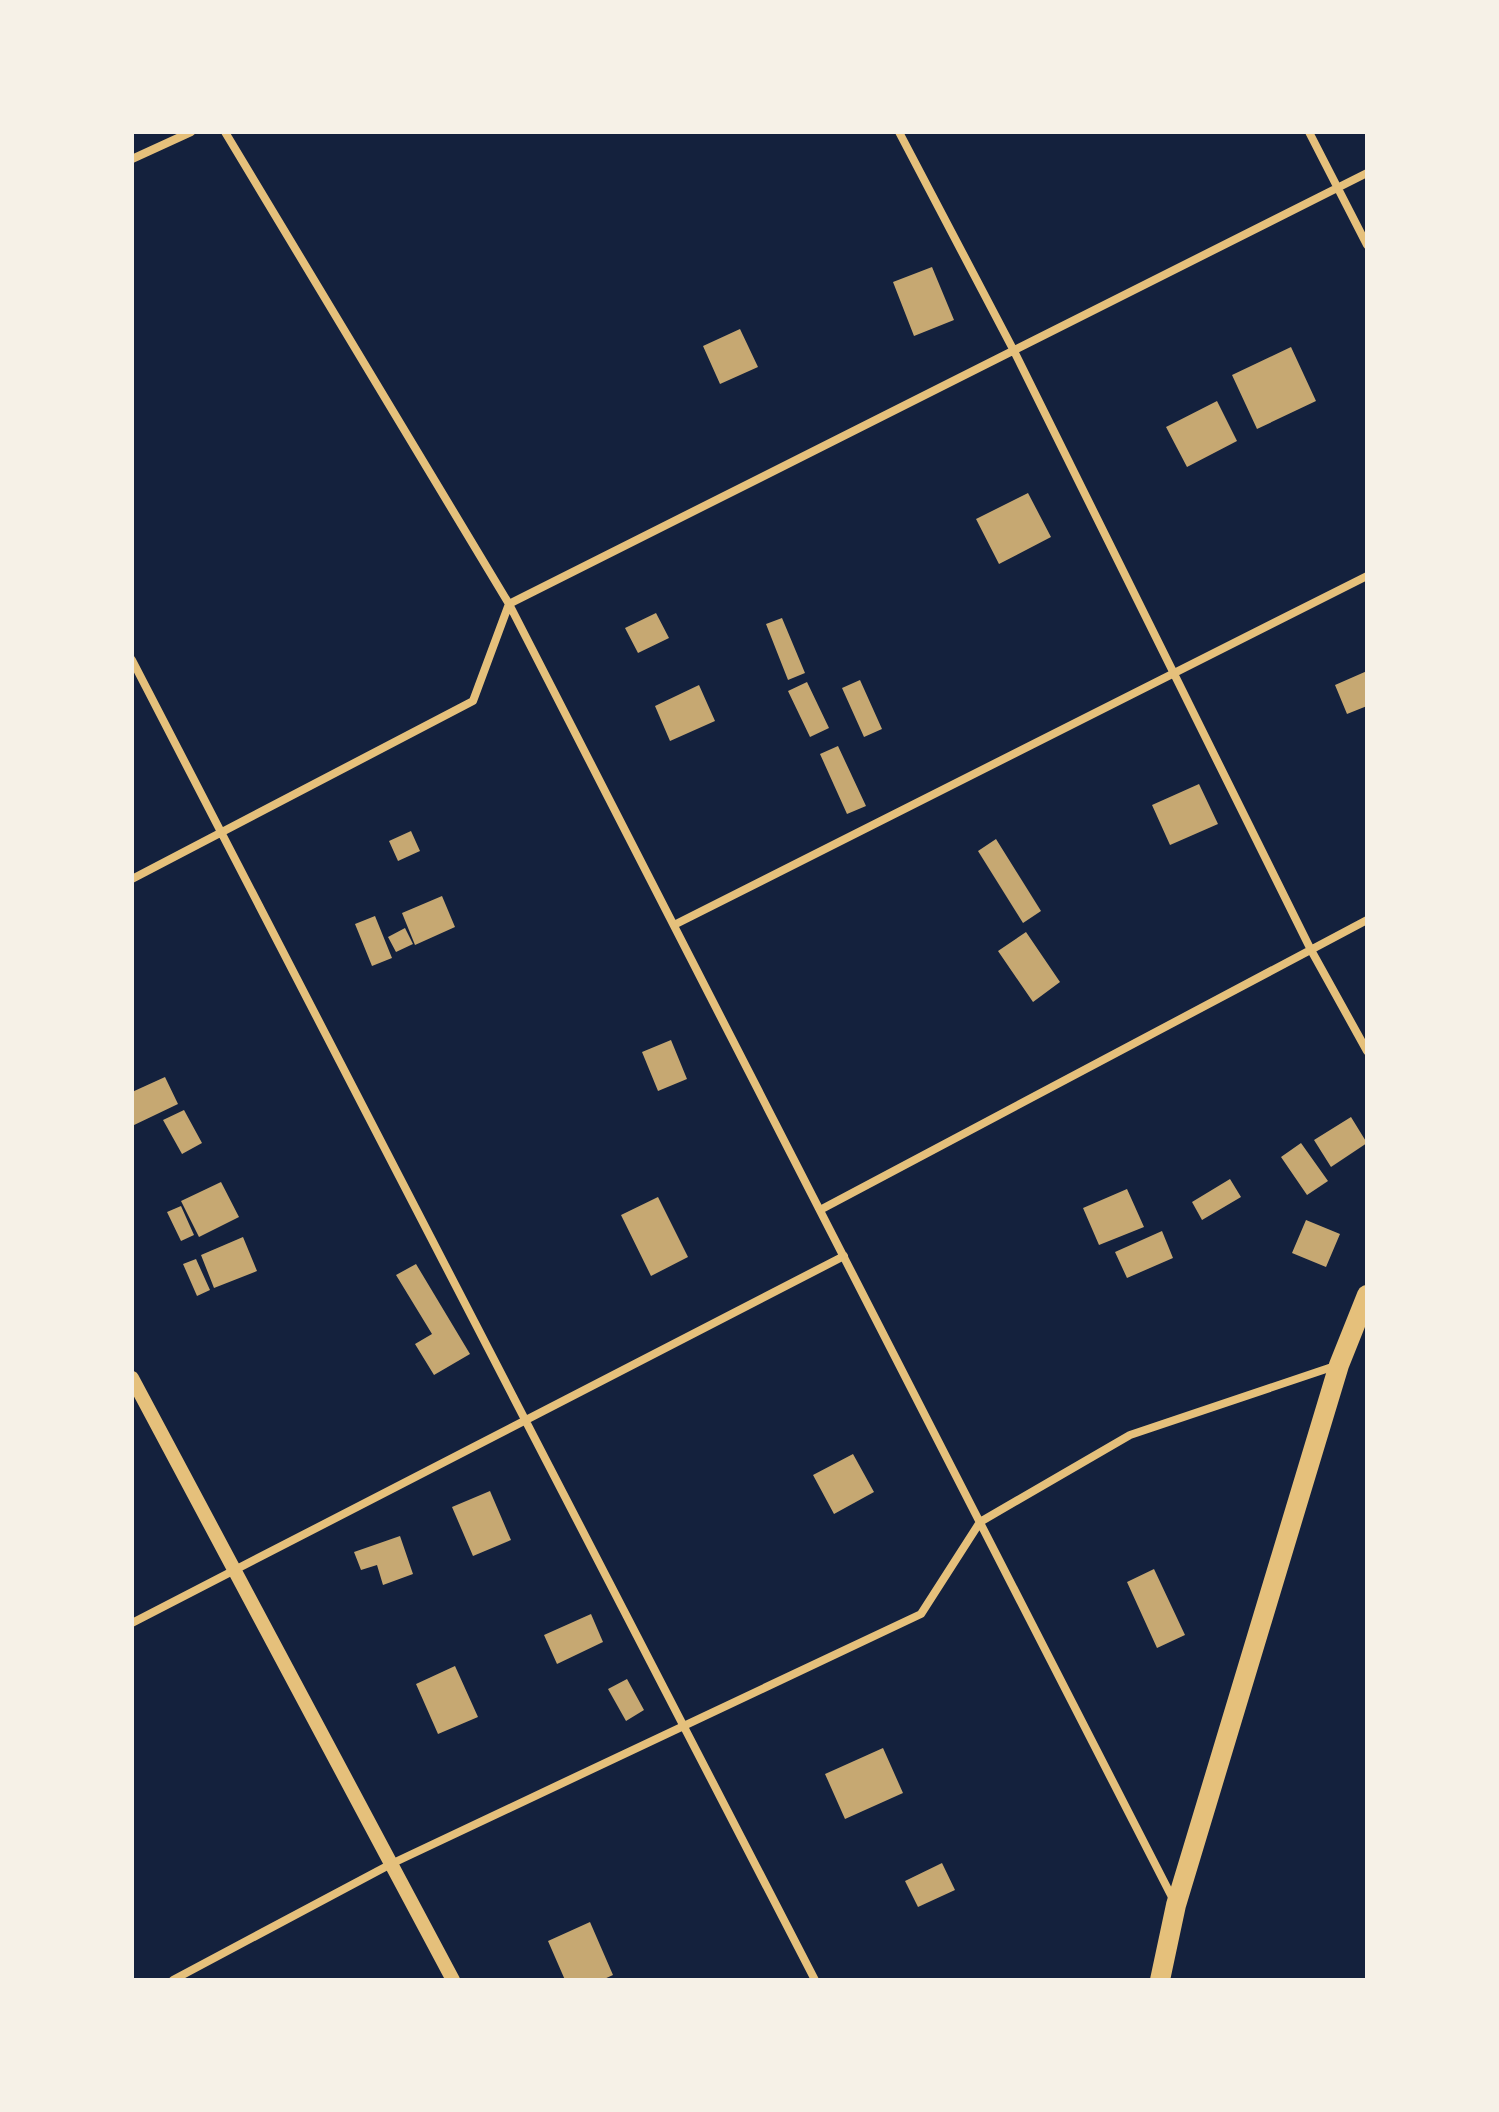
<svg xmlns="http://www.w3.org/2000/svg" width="1499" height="2112" font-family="'Noto Serif',serif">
  <rect width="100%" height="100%" fill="#14213d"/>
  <path fill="#c6a872" d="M932,267L954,320L914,336L893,282Z
    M740,329L758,367L720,384L703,346Z
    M1291,347L1316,401L1257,429L1232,375Z
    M1217,401L1237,441L1187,467L1166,427Z
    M1028,493L1051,537L999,564L976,519Z
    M656,613L669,638L638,653L625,628Z
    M782,618L805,673L788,680L766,624Z
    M1367,671V706L1347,714L1335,685Z
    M860,680L882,729L864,737L842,688Z
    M807,682L829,728L810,737L788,691Z
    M699,685L715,721L670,741L655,706Z
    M838,746L866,806L847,814L820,754Z
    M1199,784L1218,824L1170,845L1152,805Z
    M411,831L420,851L398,861L389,841Z
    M996,839L1041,911L1023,923L978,851Z
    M442,896L455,927L415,945L402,913Z
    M375,916L392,958L372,966L355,924Z
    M405,928L413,944L396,952L388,937Z
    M1026,932L1060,982L1033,1002L998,951Z
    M671,1040L687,1079L658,1091L642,1052Z
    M165,1077L178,1104L132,1126V1092Z
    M184,1110L202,1143L182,1154L163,1120Z
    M1351,1117L1367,1143L1331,1167L1314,1140Z
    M1301,1143L1328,1181L1307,1195L1281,1157Z
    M1230,1179L1241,1197L1202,1220L1192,1202Z
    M221,1182L239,1217L199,1237L181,1201Z
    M1127,1189L1144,1227L1099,1245L1083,1208Z
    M658,1197L688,1257L651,1276L621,1215Z
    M181,1206L194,1235L181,1241L167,1212Z
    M1306,1220L1340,1234L1326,1267L1292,1253Z
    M1162,1231L1173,1258L1127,1278L1115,1252Z
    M243,1237L257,1271L214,1288L201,1255Z
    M196,1259L210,1290L197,1296L183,1264Z
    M416,1264L470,1354L434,1375L415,1344L432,1334L396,1275Z
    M853,1454L874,1492L834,1514L813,1475Z
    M490,1491L511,1540L473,1556L452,1507Z
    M400,1536L413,1574L383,1585L377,1565L361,1570L354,1552Z
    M1154,1569L1185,1635L1157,1648L1127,1582Z
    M591,1614L603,1642L557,1664L544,1635Z
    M455,1666L478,1717L438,1734L416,1684Z
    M627,1679L644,1710L626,1721L608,1689Z
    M883,1748L903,1793L845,1819L825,1774Z
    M942,1863L955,1890L918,1907L905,1881Z
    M590,1922L613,1975L602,1980H565L548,1941Z"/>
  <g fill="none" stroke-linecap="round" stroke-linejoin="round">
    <path stroke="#e5c07b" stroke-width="8" d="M225,132L509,604L1174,1901
      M899,132L1014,351L1311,950L1367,1051
      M1309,132L1367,245
      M132,159L191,132
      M132,660L815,1980
      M132,879L473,701L509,604L1367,173
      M674,925L1367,576
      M820,1210L1367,920
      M132,1623L844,1256
      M173,1980L391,1864L921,1614L980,1522L1130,1435L1338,1365"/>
    <path stroke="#e5c07b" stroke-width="14" d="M132,1378L453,1980"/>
    <path stroke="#e5c07b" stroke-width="20" d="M1160,1980L1176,1905L1339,1365L1367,1295"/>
  </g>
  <rect width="1499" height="2112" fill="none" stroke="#f6f1e7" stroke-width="268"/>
</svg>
